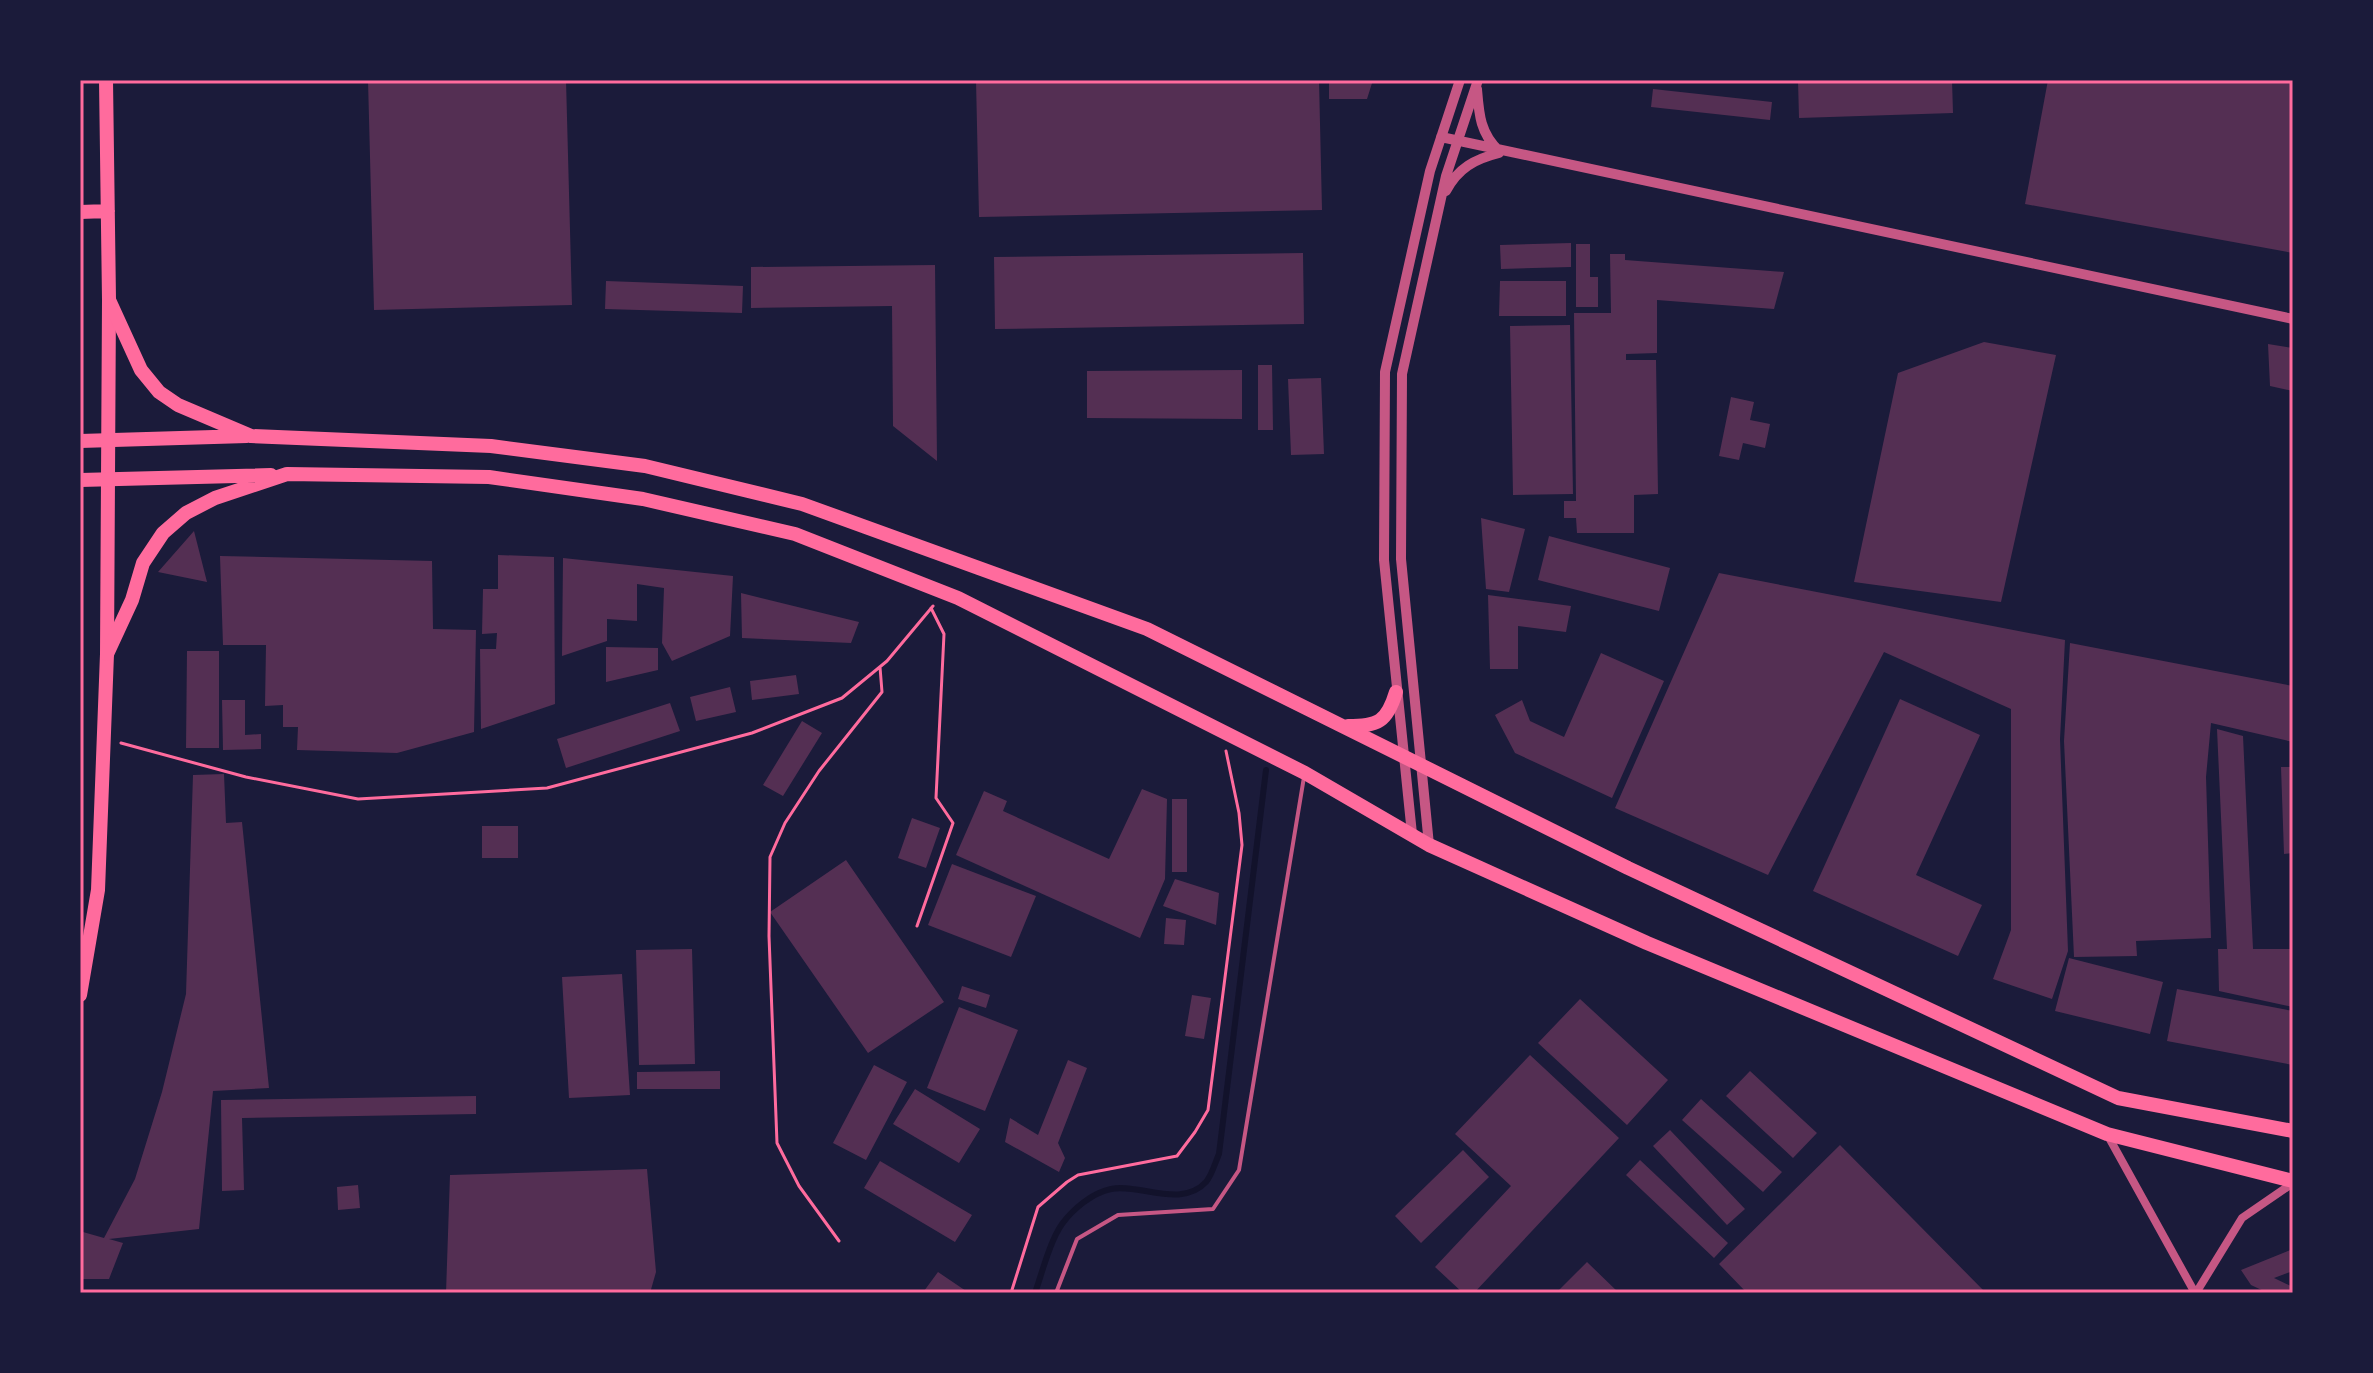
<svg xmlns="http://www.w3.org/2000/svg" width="2373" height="1373" font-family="Montserrat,sans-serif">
  <rect width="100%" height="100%" fill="#1b1b3a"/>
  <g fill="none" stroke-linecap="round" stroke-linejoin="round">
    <path stroke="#12122b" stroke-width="6" d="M1035,1293C1042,1273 1050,1241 1062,1224C1073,1209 1092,1193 1111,1189C1140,1183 1181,1209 1206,1182C1212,1175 1215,1163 1219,1154L1266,770"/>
  </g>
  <path fill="#542f53" d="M368,80H566L572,305L374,310Z
    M976,80H1319L1322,210L979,217Z
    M1329,80H1373L1367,99H1329Z
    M1798,80H1952L1953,113L1799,118Z
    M2048,80H2293V253L2025,204Z
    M1653,89L1772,102L1770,120L1651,107Z
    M1571,243V267L1501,269L1500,245Z
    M1576,244H1590V277H1598V307H1576Z
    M1303,253L1304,324L995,329L994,257Z
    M1610,254H1625V260L1784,272L1774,309L1657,300V353L1626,354V360H1656L1658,494L1634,495V533H1577L1576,518H1564V501H1576L1574,313H1611Z
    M935,265L937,461L893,426L892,306L751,308V267Z
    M606,281L743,286L742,313L605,309Z
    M1500,281H1566V316H1499Z
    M1570,325L1573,494L1513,495L1510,326Z
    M1984,342L2056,355L2001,602L1854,582L1898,373Z
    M2268,344L2293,348V391L2270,386Z
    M1258,365H1272L1273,430H1258Z
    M1242,370V419L1087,418V371Z
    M1321,378L1324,454L1291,455L1288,379Z
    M1731,397L1754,402L1750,420L1770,424L1765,448L1743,443L1739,460L1719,456Z
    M1481,518L1525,529L1509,592L1486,589Z
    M194,531L207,582L158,572Z
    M1549,536L1670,568L1659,611L1538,580Z
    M498,555L554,557L555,704L481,729L480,649H496L497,633L482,634L483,589H498Z
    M220,556L432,561L433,629L476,630L474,732L397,753L297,750L298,727H283V705L265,706L266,645H223Z
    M563,558L733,576L730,636L672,661L662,643L664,588L637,584V621L607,619V641L562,656Z
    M1719,573L2065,640L2060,739L2068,951L2052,999L1993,979L2011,930V709L1884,652L1768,875L1615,808Z
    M741,593L859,622L851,643L742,638Z
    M1488,595L1571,606L1566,632L1518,626V669H1490Z
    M2070,643L2293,686V742L2211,723L2206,777L2211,938L2136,941L2137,956L2074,957L2064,741Z
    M606,647L658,648V670L606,682Z
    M187,651H219V748H186Z
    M1601,653L1664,681L1612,798L1515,753L1495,715L1522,700L1530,721L1564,737Z
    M796,675L799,694L752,700L750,681Z
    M730,687L736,712L696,721L690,697Z
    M1900,699L1980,735L1916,875L1982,905L1958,956L1813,891Z
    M222,700H245V735L261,734V749L223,750Z
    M670,703L680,731L566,768L557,739Z
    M802,721L822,733L783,796L763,785Z
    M2217,729L2243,736L2253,949H2293V1007L2219,991L2218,949H2227Z
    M2281,767H2293V853L2284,854Z
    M224,774L226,823L242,822L269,1088L213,1091L199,1229L109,1239L123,1243L109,1279H80V1243L83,1232L104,1238L135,1179L162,1092L186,994L193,775Z
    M1142,789L1167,799L1165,879L1140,938L956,855L984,791L1007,801L1003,811L1109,859Z
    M1172,799H1187V872H1172Z
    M912,818L940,828L926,868L898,858Z
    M482,826H518V858H482Z
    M846,860L944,1002L868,1053L770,912Z
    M952,864L1036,896L1011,957L928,925Z
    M1175,879L1219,893L1216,925L1163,906Z
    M1166,918L1186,920L1184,945L1164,944Z
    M692,949L695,1064L639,1065L636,950Z
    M2069,958L2163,982L2150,1034L2055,1011Z
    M622,974L630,1095L569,1098L562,977Z
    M962,986L990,995L986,1008L958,999Z
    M2177,989L2293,1011V1065L2167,1041Z
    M1192,995L1211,998L1204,1039L1185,1036Z
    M1580,999L1668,1080L1627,1125L1538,1043Z
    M959,1007L1018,1030L985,1111L927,1088Z
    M1530,1055L1619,1138L1474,1293H1463L1435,1267L1511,1186L1455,1134Z
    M1068,1060L1087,1068L1058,1143L1065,1158L1059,1172L1005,1142L1010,1118L1038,1135Z
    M874,1065L907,1082L866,1160L833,1143Z
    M720,1071V1089H637V1072Z
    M1750,1071L1817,1133L1793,1158L1726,1096Z
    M915,1089L980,1129L959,1163L893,1124Z
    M476,1096V1114L242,1118L244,1190L222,1191L221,1100Z
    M1701,1099L1782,1172L1763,1192L1682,1120Z
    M1670,1130L1745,1209L1727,1225L1653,1146Z
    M1840,1145L1986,1293H1747L1719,1264Z
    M1463,1150L1489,1177L1421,1243L1395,1216Z
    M1640,1160L1728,1243L1714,1258L1626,1175Z
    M880,1161L972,1215L955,1242L864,1188Z
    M647,1169L656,1272L650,1293H446L450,1175Z
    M358,1185L360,1208L338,1210L337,1187Z
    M2293,1249V1271L2274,1278L2293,1287V1293H2268L2251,1285L2241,1270Z
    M1587,1262L1619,1293H1556Z
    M938,1272L969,1293L924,1291Z"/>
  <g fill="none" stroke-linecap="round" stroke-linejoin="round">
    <path stroke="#ff6b9d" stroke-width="3" d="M121,743L246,777L358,799L547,788L752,733L842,698L887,661L933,606
      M917,926L953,823L936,798L944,634L931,608
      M839,1241L799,1186L777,1143L769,936L770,857L785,823L819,771L882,692L880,667
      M1011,1293L1038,1207L1067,1182L1078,1175L1177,1156L1195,1132L1208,1110L1242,845L1239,813L1226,751"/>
    <path stroke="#c65784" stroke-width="4" d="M1056,1293L1077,1239L1118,1215L1213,1209L1239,1170L1304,777"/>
    <path stroke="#c65784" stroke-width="8" d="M2107,1134L2195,1293
      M2196,1293L2242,1218L2293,1183"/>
    <path stroke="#c65784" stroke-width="10" d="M1477,89C1479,114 1480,133 1499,151
      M1441,137L2293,319
      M1446,191C1458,168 1475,159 1499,153
      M1412,834L1384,560L1385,372L1430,171L1460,80
      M1429,845L1401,559L1402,374L1446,176L1478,80"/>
    <path stroke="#ff6b9d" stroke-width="14" d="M80,212L108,211
      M80,995L98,890L107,654L109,300L106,80"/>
    <path stroke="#ff6b9d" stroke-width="14" d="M109,300L141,370L159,392L178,405L251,436L491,446L645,466L802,504L1147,629L1628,868L2118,1098L2293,1131
      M80,441L247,436
      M80,480L271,475
      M107,654L132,600L143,563L163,533L186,513L215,498L287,474L489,477L643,499L795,534L958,598L1305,773L1429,845L1647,943L2107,1134L2293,1181
      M1348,726C1378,726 1387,722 1396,692"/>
  </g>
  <rect width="2373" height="1373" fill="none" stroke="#1b1b3a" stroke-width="164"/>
  <rect x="82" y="82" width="2209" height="1209" fill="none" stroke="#ff6b9d" stroke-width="3"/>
</svg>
